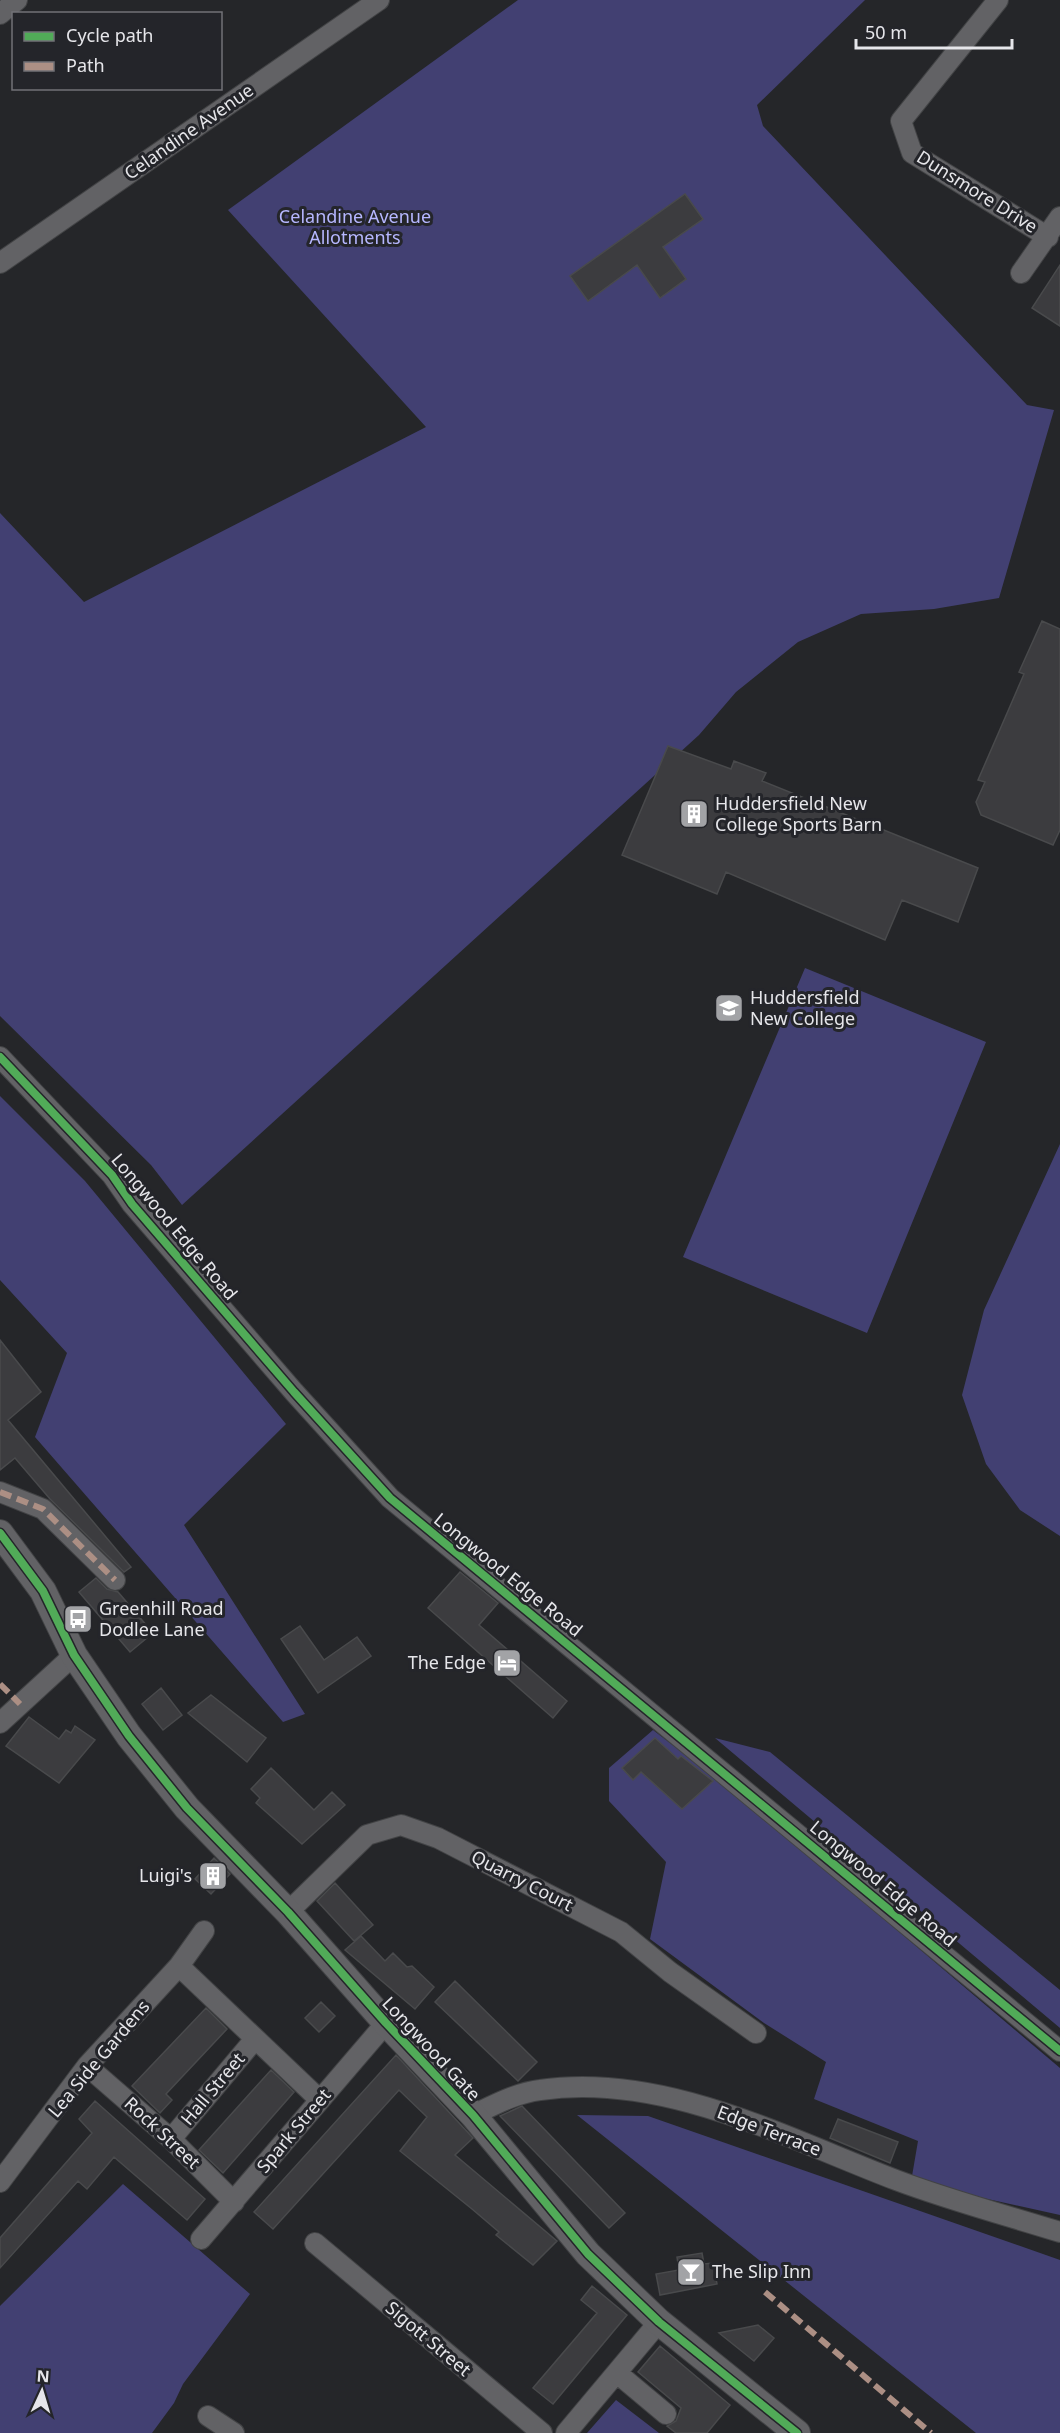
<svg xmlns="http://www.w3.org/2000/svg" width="1060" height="2433" font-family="'Noto Sans',sans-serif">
  <rect width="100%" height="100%" fill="#252629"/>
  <path fill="#424072" d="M518,0H865L757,105L763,126L1027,405L1054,410L999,598L934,609L861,614L798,642L736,692L699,735L182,1205L151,1165L0,1016V513L84,602L426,427L228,210Z
    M805,968L986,1042L867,1333L683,1257Z
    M0,1096L85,1181L286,1424L184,1525L305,1714L283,1722L35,1437L67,1353L0,1280Z
    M1060,1144V1536L1020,1510L986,1464L962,1395L984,1310Z
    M653,1730L734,1792L1060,2068V2215L911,2182L918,2141L814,2099L826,2062L764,2023L650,1939L666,1862L609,1801V1768Z
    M715,1738L770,1752L1060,1990V2028Z
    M577,2115L648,2116L1060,2260V2433H976Z
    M123,2184L250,2294L183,2384L174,2403L152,2433H0V2306Z
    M616,2400L659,2433H587Z"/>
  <path fill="#3c3c3f" stroke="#494a4c" stroke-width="1.5" d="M685,194L703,219L663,247L686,279L660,298L637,265L588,301L570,276Z
    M1060,265V326L1032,308Z
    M1042,621L1060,629V830L1053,845L981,815L976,802L985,782L978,780L1024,674L1019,672Z
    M668,746L731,769L734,761L766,773L762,781L978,868L958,922L902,900L885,940L726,872L717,894L622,855Z
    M0,1340L41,1392L8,1420L131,1567L124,1572L50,1499L15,1458L0,1470Z
    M460,1572L498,1603L479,1625L567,1701L553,1718L428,1608Z
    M96,1578L107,1589L118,1592L153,1633L130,1652L79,1592Z
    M300,1626L324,1660L357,1637L371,1656L318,1693L281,1639Z
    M161,1688L182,1715L163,1730L142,1704Z
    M211,1695L266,1738L247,1762L188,1713Z
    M29,1717L59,1739L66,1730L71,1733L75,1726L95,1740L59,1783L6,1746Z
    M655,1738L678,1759L681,1756L713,1781L682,1809L641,1772L633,1780L622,1768Z
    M271,1768L314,1810L332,1792L345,1805L302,1844L256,1803L260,1798L251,1789Z
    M214,1858L230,1874L211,1894L195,1879Z
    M335,1883L373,1925L354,1941L317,1901Z
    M361,1936L385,1961L393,1953L407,1967L412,1966L434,1987L415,2009L345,1950Z
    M455,1981L537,2062L518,2081L435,2002Z
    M321,2002L335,2016L319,2032L305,2018Z
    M206,2008L227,2029L166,2094L172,2100L160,2113L132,2086Z
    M396,2055L473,2138L455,2155L557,2241L533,2265L496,2235L499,2232L472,2209L400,2151L427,2117L399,2090L273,2229L254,2212Z
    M271,2070L294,2092L223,2173L199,2150Z
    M95,2101L205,2199L187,2220L114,2157L87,2189L78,2181L0,2268V2238L92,2133L79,2119Z
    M522,2106L625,2213L609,2228L500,2116Z
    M838,2119L898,2142L890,2163L830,2138Z
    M702,2253L704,2264L713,2263L717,2284L660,2295L656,2274L679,2270L677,2257Z
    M592,2286L627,2315L553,2404L533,2388L597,2313L581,2300Z
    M758,2325L774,2338L754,2361L719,2333Z
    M660,2346L730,2405L707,2433H676L667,2426L676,2421L681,2408L638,2372Z"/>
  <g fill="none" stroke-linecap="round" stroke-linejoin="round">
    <g stroke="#424345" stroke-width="22">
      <path id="minor" d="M998,0L901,121L912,153L1048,237
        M0,14L17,0
        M0,263L379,0
        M1021,273L1060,217
        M0,1057L112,1175L132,1204L294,1392L390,1498L1060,2051
        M0,1492L43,1509L115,1580
        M0,1723L74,1655
        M288,1912L367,1835L401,1825L438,1838L621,1932L670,1972L756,2033
        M179,1966L204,1931
        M87,2066L171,2139L234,2202
        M473,2115C494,2105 516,2093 540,2090C662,2072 784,2137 896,2180C949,2200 1005,2215 1060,2232
        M171,2139L255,2039
        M0,2182L87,2066L179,1966L320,2100
        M201,2239L386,2023
        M315,2243L542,2433
        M617,2373L666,2414
        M208,2416L234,2433
        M566,2433L659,2322"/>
    </g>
    <g stroke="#424345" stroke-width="28">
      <path id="tertiary" d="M0,1533L43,1591L74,1655L129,1736L187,1808L288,1912L386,2023L473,2115L588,2254L659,2322L797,2433"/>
    </g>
    <use href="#minor" stroke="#626265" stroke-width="20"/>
    <use href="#tertiary" stroke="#626265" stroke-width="26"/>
    <path stroke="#ac8f84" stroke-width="6" stroke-dasharray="12 6" stroke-linecap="butt" d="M0,1492L43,1509L115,1580
      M0,1684L20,1704
      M765,2292L931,2433"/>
    <g stroke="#24252a" stroke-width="11">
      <path id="cycleway" d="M0,1057L112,1175L132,1204L294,1392L390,1498L1060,2051
        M0,1533L43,1591L74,1655L129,1736L187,1808L288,1912L386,2023L473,2115L588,2254L659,2322L797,2433"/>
    </g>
    <use href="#cycleway" stroke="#51ab58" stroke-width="8"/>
  </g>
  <defs>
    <g id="building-square" transform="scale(1.5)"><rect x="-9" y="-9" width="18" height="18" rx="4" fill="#a2a3a6" stroke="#24252a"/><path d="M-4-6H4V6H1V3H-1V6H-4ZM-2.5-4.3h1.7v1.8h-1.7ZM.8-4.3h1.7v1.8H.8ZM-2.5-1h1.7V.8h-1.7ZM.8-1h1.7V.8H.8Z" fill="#fff"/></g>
    <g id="university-square" transform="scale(1.5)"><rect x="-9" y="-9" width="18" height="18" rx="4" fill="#a2a3a6" stroke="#24252a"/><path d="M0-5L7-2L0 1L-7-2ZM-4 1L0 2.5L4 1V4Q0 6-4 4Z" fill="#fff"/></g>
    <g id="bus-square" transform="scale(1.5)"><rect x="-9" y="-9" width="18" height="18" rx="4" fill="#a2a3a6" stroke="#24252a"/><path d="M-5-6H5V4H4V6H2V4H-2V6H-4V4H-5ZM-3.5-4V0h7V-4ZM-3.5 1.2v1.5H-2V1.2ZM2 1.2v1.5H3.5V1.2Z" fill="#fff"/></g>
    <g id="hotel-square" transform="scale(1.5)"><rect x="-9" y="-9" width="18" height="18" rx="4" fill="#a2a3a6" stroke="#24252a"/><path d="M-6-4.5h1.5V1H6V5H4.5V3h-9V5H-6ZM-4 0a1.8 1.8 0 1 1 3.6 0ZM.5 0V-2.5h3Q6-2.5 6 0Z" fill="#fff"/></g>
    <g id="bar-square" transform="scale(1.5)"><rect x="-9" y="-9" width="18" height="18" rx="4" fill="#a2a3a6" stroke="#24252a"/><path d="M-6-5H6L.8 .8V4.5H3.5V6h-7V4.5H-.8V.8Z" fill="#fff"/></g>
  </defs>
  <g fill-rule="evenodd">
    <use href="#building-square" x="694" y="814"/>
    <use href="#university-square" x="729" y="1008"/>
    <use href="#bus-square" x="78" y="1619"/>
    <use href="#hotel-square" x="507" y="1663"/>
    <use href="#building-square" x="213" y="1876"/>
    <use href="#bar-square" x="691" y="2272"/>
  </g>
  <g text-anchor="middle" stroke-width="6" stroke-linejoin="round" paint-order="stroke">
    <g font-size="18" fill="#e6e6ea" stroke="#24252a">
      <text transform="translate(189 132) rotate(-35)" y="6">Celandine Avenue</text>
      <text transform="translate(977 192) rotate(32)" y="6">Dunsmore Drive</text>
      <text transform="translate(174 1227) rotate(50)" y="6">Longwood Edge Road</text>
      <text transform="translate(508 1575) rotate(39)" y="6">Longwood Edge Road</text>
      <text transform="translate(522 1881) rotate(27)" y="6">Quarry Court</text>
      <text transform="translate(883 1884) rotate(40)" y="6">Longwood Edge Road</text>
      <text transform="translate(431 2049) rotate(47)" y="6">Longwood Gate</text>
      <text transform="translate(99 2059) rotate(-50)" y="6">Lea Side Gardens</text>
      <text transform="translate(213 2089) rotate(-50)" y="6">Hall Street</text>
      <text transform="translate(294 2131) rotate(-50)" y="6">Spark Street</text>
      <text transform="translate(769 2131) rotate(21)" y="6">Edge Terrace</text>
      <text transform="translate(162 2133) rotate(43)" y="6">Rock Street</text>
      <text transform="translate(428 2339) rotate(40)" y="6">Sigott Street</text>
    </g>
    <g font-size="18" fill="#b6b7ff" stroke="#24252a">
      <text x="355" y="223">Celandine Avenue<tspan x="355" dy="21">Allotments</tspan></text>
    </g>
    <g font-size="18" fill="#e6e6ea" stroke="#24252a" text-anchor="start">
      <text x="715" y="810">Huddersfield New<tspan x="715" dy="21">College Sports Barn</tspan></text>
      <text x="750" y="1004">Huddersfield<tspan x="750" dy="21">New College</tspan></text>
      <text x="99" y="1615">Greenhill Road<tspan x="99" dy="21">Dodlee Lane</tspan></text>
      <text x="486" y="1669" text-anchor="end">The Edge</text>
      <text x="192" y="1882" text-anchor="end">Luigi's</text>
      <text x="712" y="2278">The Slip Inn</text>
    </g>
  </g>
  <rect x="12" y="12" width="210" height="78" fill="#24252a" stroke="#727277" stroke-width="1.5"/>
  <rect x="24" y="32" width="30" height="9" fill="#51ab58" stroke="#727277" stroke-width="1.5"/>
  <text x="66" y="42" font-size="18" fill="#e6e6ea">Cycle path</text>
  <rect x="24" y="62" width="30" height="9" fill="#ac8f84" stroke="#727277" stroke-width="1.5"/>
  <text x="66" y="72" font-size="18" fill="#e6e6ea">Path</text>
  <g transform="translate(42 2391) rotate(4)" stroke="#24252a" stroke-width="4.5" paint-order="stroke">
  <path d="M0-4.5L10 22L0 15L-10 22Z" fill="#e6e6ea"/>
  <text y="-9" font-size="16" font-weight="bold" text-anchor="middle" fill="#e6e6ea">N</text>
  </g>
  <path d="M856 39v9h156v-9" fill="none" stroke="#e6e6ea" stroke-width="3"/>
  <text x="865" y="39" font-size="18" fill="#e6e6ea" stroke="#24252a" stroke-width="4.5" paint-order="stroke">50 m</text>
</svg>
